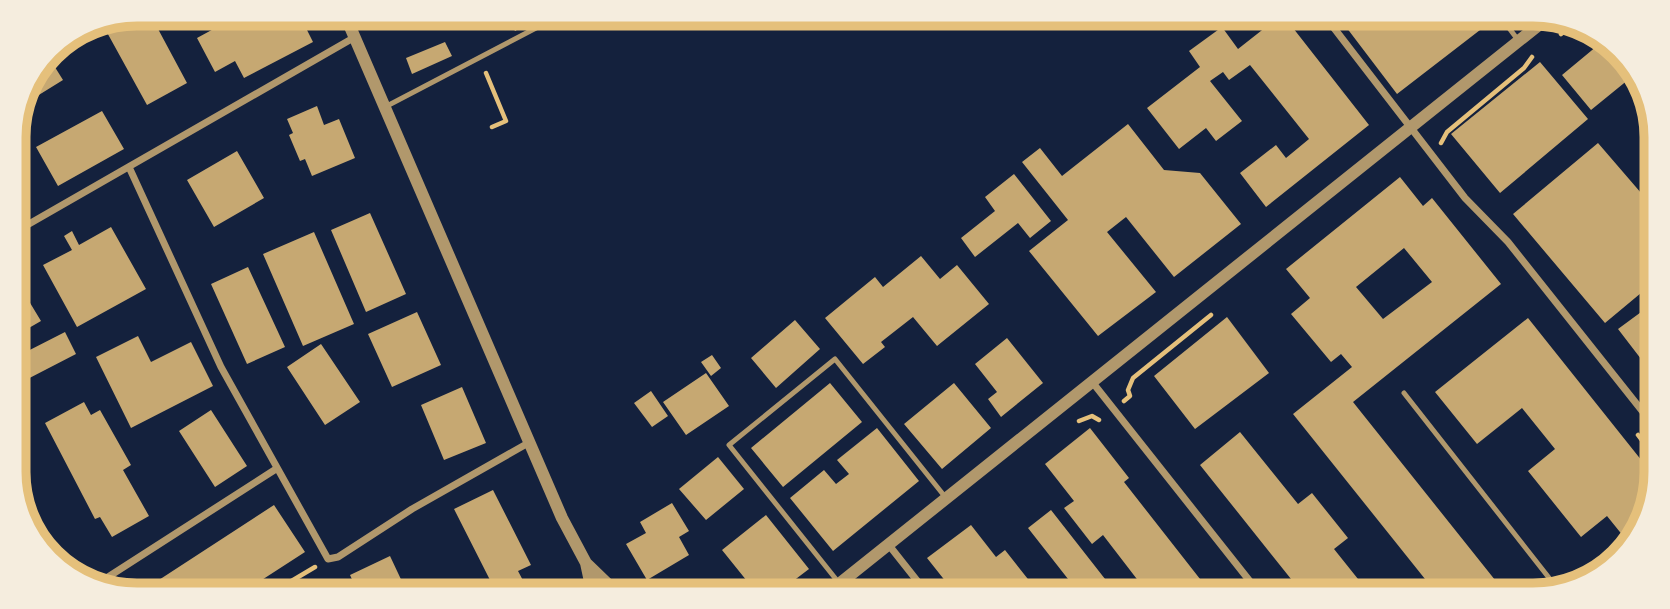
<svg xmlns="http://www.w3.org/2000/svg" width="1670" height="609" font-family="'Noto Sans',sans-serif">
  <rect width="100%" height="100%" fill="#14213d"/>
  <path fill="#c6a872" fill-rule="evenodd" d="M138,14H150L187,83L147,105L104,27Z
    M241,14L283,15L288,25L301,18L313,42L244,78L235,61L215,72L197,38Z
    M507,16H543L515,31Z
    M1276,19H1286L1369,125L1266,207L1240,173L1276,145L1286,158L1309,139L1250,65L1229,80L1223,72L1210,81L1242,121L1216,141L1206,128L1179,149L1147,108L1200,67L1189,51L1222,27L1238,49Z
    M1340,19L1387,20H1493L1397,94Z
    M1603,41L1621,53L1634,75L1591,110L1562,75Z
    M445,42L452,56L412,74L406,58Z
    M48,56L63,80L21,106L27,83Z
    M1540,62L1588,119L1500,193L1451,134Z
    M317,106L324,125L339,119L355,158L312,176L305,159L300,161L289,135L293,133L287,119Z
    M102,111L124,149L58,186L36,147Z
    M1128,124L1164,170L1200,173L1241,224L1174,277L1126,217L1107,232L1156,292L1098,336L1029,251L1068,220L1022,162L1040,148L1062,176Z
    M1598,143L1654,208L1653,283L1605,323L1513,214Z
    M237,151L264,198L214,227L187,180Z
    M15,168L23,182L15,187Z
    M1014,174L1051,221L1030,238L1018,223L975,257L961,238L995,211L985,197Z
    M1400,177L1423,206L1432,198L1501,284L1353,402L1507,595L1437,594L1293,414L1352,367L1341,354L1331,362L1291,314L1310,298L1286,269ZM1404,248L1432,282L1383,319L1356,287Z
    M370,213L406,294L366,312L331,230Z
    M111,227L146,289L77,327L43,265L72,250L64,236L72,231L79,245Z
    M314,232L354,324L303,346L263,254Z
    M921,256L940,279L957,265L989,304L937,346L913,317L881,342L885,347L863,364L825,318L875,277L883,287Z
    M248,267L285,347L247,364L211,284Z
    M15,278L41,321L15,336Z
    M1652,304V361L1651,372L1618,329Z
    M417,312L441,365L392,387L368,334Z
    M1227,317L1269,373L1195,429L1154,376Z
    M1528,318L1650,471V511L1628,542L1607,516L1581,537L1528,471L1555,449L1522,408L1477,444L1435,392Z
    M795,320L820,349L776,388L751,358Z
    M65,332L76,354L16,385V357Z
    M138,336L151,362L191,342L213,386L131,428L96,357Z
    M1007,338L1043,383L1001,417L988,399L997,392L975,364Z
    M321,344L360,402L325,425L287,367Z
    M712,355L721,368L711,376L701,362Z
    M706,373L729,406L686,435L663,402Z
    M830,383L862,422L783,487L751,448Z
    M954,383L991,428L942,469L904,424Z
    M462,387L486,443L444,460L421,405Z
    M651,391L668,416L652,427L634,403Z
    M84,402L91,415L100,410L131,465L123,470L149,516L112,537L100,517L95,519L45,423Z
    M211,410L247,466L215,487L179,431Z
    M877,428L919,481L833,551L790,498L824,470L836,484L849,474L837,460Z
    M1090,428L1129,478L1124,482L1211,593H1136L1143,587L1103,535L1092,544L1064,508L1074,501L1045,464Z
    M1240,432L1298,504L1312,493L1348,538L1334,549L1370,594H1303L1200,465Z
    M718,457L744,489L706,520L679,489Z
    M493,490L531,565L518,571L528,590H477L476,587L490,580L454,509Z
    M672,503L689,531L679,537L689,555L647,580L626,544L646,533L640,522Z
    M274,505L305,552L248,589H145Z
    M1051,510L1116,593H1079L1028,528Z
    M766,515L809,569L780,591H755L722,550Z
    M971,525L996,557L1005,550L1035,588L1029,593L954,592L927,558Z
    M390,556L406,590H357L350,575Z
    M722,582L729,591H709Z
    M894,582L903,592H881Z"/>
  <g fill="none" stroke-linecap="round" stroke-linejoin="round">
    <path stroke="#e5c07b" stroke-width="4.5" d="M1561,34L1575,22
      M486,73L506,121L492,127
      M1441,143L1447,132L1524,68L1532,57
      M1124,401L1130,396L1128,390L1133,378L1211,315
      M1079,421L1092,416L1099,420
      M1638,435L1650,451
      M278,589L315,567"/>
    <path stroke="#b1986c" stroke-width="5" d="M1503,20L1518,40
      M385,107L559,16
      M1404,393L1557,588
      M839,583L729,445L835,359L946,498"/>
    <path stroke="#b1986c" stroke-width="7" d="M1327,19L1465,198L1508,242L1651,422
      M129,167L221,367L328,559L338,557L412,509L530,442
      M15,232L355,37
      M1093,383L1260,594
      M888,544L926,592
      M94,586L276,469"/>
    <path stroke="#b1986c" stroke-width="12" d="M345,15L562,518L586,563L615,591
      M586,563L592,591
      M829,592L1545,20"/>
  </g>
  <path d="M0 0H1670V609H0ZM137 26H1533A111 111 0 0 1 1644 137V472A111 111 0 0 1 1533 583H137A111 111 0 0 1 26 472V137A111 111 0 0 1 137 26Z" fill="#f5edde" fill-rule="evenodd"/>
  <path fill="none" stroke="#e5c07b" stroke-width="9" d="M137 26H1533A111 111 0 0 1 1644 137V472A111 111 0 0 1 1533 583H137A111 111 0 0 1 26 472V137A111 111 0 0 1 137 26Z"/>
</svg>
